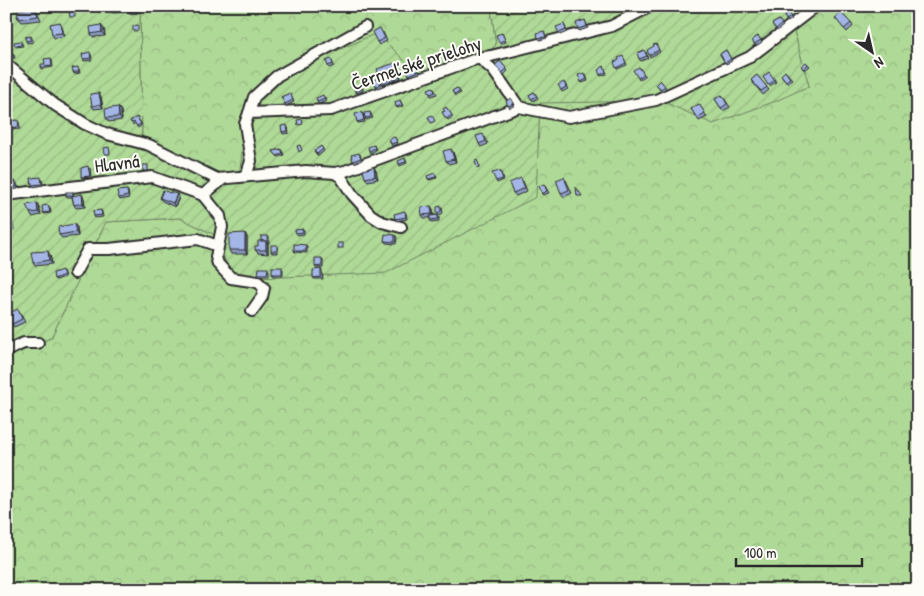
<svg xmlns="http://www.w3.org/2000/svg" width="924" height="596" viewBox="0 0 924 596" font-family="'Patrick Hand',sans-serif">
<style>
.forest{fill:url(#forest-crowns);stroke:#6d8261}
.garden{fill:url(#garden-furrows);stroke:#6d8261}
.lines{fill:none;stroke-linecap:round;stroke-linejoin:round}
.minor-casing{stroke:#2b2b2b;stroke-width:14}
.minor{stroke:#fdfcf7;stroke-width:10}
.wall{fill:#8d9dc5;stroke:#2b2b2b}
.shaded-wall{fill:#737fa0;stroke:#2b2b2b}
.building{fill:#a4b6e5;stroke:#2b2b2b}
.labels{text-anchor:middle;stroke-width:4;stroke-linejoin:round;paint-order:stroke}
.street-label{font-size:19px;fill:#2b2b2b;stroke:#fdfcf7}
</style>
<defs>
<pattern id="forest-crowns" width="20" height="18" patternUnits="userSpaceOnUse" patternTransform="scale(1.25)"><rect width="20" height="18" fill="#afd997"/><path d="M2 6a3 3 0 1 1 6 0M12 15a3 3 0 1 1 6 0" fill="none" stroke="#97ba82"/></pattern>
<pattern id="garden-furrows" width="10" height="10" patternUnits="userSpaceOnUse" patternTransform="scale(1.25)"><rect width="10" height="10" fill="#afd997"/><path d="M-1 1l2-2M0 10L10 0M9 11l2-2" fill="none" stroke="#97ba82"/></pattern>
</defs>
<rect width="100%" height="100%" fill="#fdfcf7"/>
<filter id="ink" filterUnits="userSpaceOnUse"><feTurbulence type="fractalNoise" baseFrequency=".02" numOctaves="2"/><feDisplacementMap in="SourceGraphic" scale="10" xChannelSelector="R" yChannelSelector="G"/><feConvolveMatrix kernelMatrix="1 2 1 2 8 2 1 2 1" color-interpolation-filters="sRGB"/></filter>
<g filter="url(#ink)">
<!-- forest -->
<g class="forest">
<polygon points="140,6 492,6 491,8 496,45 475,64 239,177 223,174 142,147"/>
<polygon points="787,6 918,6 918,590 6,590 6,354 51,338 105,222 180,218 220,237 535,197 540,102 662,101 809,86"/>
</g>
<!-- garden -->
<polygon class="garden" points="6,6 140,6 142,147 223,174 239,176 248,107 291,71 377,33 422,78 475,64 496,45 491,8 492,6 787,6 809,86 776,101 713,124 662,101 540,103 536,197 386,273 230,279 219,237 180,218 106,222 51,338 6,354"/>
<g class="lines">
<defs>
<g id="minor">
<polyline points="479,58 493,70 519,107"/>
<polyline points="6,64 55,105 85,124 107,134 149,145 217,179 306,171 335,173 341,177 352,194 371,215 382,222 401,227"/>
<polyline points="249,113 254,97 277,76 365,27"/>
<polyline points="335,173 345,171 519,107 569,117 656,100 750,57 816,6"/>
<polyline points="246,176 251,161 245,124 249,113 331,110 479,58 491,56 612,26 651,6"/>
<polyline points="6,195 152,177 203,195 223,179"/>
<polyline points="203,195 220,216 222,227 216,257 218,264 231,278 258,282 264,288 262,297 252,311"/>
<polyline points="75,273 88,249 109,249 198,239 218,246"/>
<polyline points="6,351 24,343 38,343"/>
</g>
</defs>
<!-- minor casing -->
<use href="#minor" class="minor-casing"/>
<!-- minor -->
<use href="#minor" class="minor"/>
</g>
<!-- wall -->
<g class="wall">
<polygon points="6,6 11,6 12,12 6,13"/>
<polygon points="126,6 126,12 113,13 111,9"/>
<polygon points="137,6 138,8 138,13 129,14 127,12"/>
<polygon points="33,10 36,10 38,13 41,20 22,22 17,17"/>
<polygon points="788,13 792,19 788,22 784,16"/>
<polygon points="835,18 851,23 853,26 847,32"/>
<polygon points="585,20 588,28 579,31 578,29"/>
<polygon points="779,20 783,26 777,31 772,24"/>
<polygon points="101,25 104,29 105,36 93,37 91,34"/>
<polygon points="62,26 64,36 54,38 52,34"/>
<polygon points="565,26 567,32 560,35 559,33"/>
<polygon points="544,31 547,38 540,40 538,38"/>
<polygon points="383,32 387,41 379,45 377,42"/>
<polygon points="502,33 506,42 500,44 499,42"/>
<polygon points="31,36 32,38 33,42 27,43 26,41"/>
<polygon points="758,36 762,42 756,46 752,40"/>
<polygon points="22,43 23,46 16,47 15,46"/>
<polygon points="656,44 660,52 650,57 649,55"/>
<polygon points="726,50 732,61 726,64 720,54"/>
<polygon points="646,52 648,58 641,61 639,59"/>
<polygon points="13,53 15,58 8,59 7,57"/>
<polygon points="91,54 92,60 84,61 83,59"/>
<polygon points="624,58 627,65 617,69 616,68 619,60"/>
<polygon points="52,60 53,67 42,69 41,67 45,64"/>
<polygon points="332,61 334,66 329,68 328,66"/>
<polygon points="500,61 508,71 504,75 495,65"/>
<polygon points="806,62 810,66 805,70 802,68"/>
<polygon points="395,63 397,67 401,78 384,84 381,80"/>
<polygon points="417,66 420,73 410,76 409,75"/>
<polygon points="604,66 607,74 601,76 600,75"/>
<polygon points="639,67 645,76 639,80 638,78"/>
<polygon points="79,69 80,73 74,74 73,72"/>
<polygon points="785,71 792,79 787,83 781,75"/>
<polygon points="769,72 776,82 770,86 763,77"/>
<polygon points="586,74 588,81 582,83 581,82"/>
<polygon points="757,75 769,90 763,95 751,80"/>
<polygon points="380,80 383,86 377,88 376,86"/>
<polygon points="660,80 666,88 662,91 656,84"/>
<polygon points="564,82 568,89 562,92 561,90"/>
<polygon points="433,87 437,94 431,96 430,94"/>
<polygon points="363,88 363,91 356,93 355,91"/>
<polygon points="457,88 461,93 455,96 452,91"/>
<polygon points="534,92 538,98 533,101 529,95"/>
<polygon points="99,93 101,97 103,108 94,109 92,106"/>
<polygon points="290,93 294,102 286,106 281,97"/>
<polygon points="722,95 730,107 723,111 715,99"/>
<polygon points="325,97 326,101 319,104 317,102"/>
<polygon points="511,98 515,105 510,108 508,106"/>
<polygon points="400,100 403,106 398,108 396,107"/>
<polygon points="699,104 707,117 699,121 691,109"/>
<polygon points="118,107 121,111 122,120 109,122 106,118"/>
<polygon points="446,107 453,117 448,120 442,112 445,111"/>
<polygon points="370,112 373,118 366,120 365,118"/>
<polygon points="363,114 365,122 358,123 357,122"/>
<polygon points="137,117 142,125 138,128 135,123 133,125 130,121"/>
<polygon points="19,122 20,129 10,130 9,128"/>
<polygon points="288,127 289,133 283,134 282,132"/>
<polygon points="485,137 488,144 481,147 479,144"/>
<polygon points="397,139 398,144 392,146 391,144"/>
<polygon points="374,145 376,150 370,153 369,151"/>
<polygon points="321,146 324,151 318,156 314,151"/>
<polygon points="281,149 284,155 278,157 273,151"/>
<polygon points="453,152 456,162 449,164 446,161"/>
<polygon points="360,154 362,160 354,163 353,161"/>
<polygon points="405,158 407,163 400,166 399,164"/>
<polygon points="374,167 376,171 378,179 368,181 365,178"/>
<polygon points="90,168 91,177 82,178 81,177"/>
<polygon points="500,171 504,180 497,183 496,181"/>
<polygon points="436,175 437,178 429,180 428,179"/>
<polygon points="42,179 43,185 33,187 32,185"/>
<polygon points="566,180 572,193 564,197 561,193"/>
<polygon points="523,181 527,191 516,196 513,193"/>
<polygon points="17,183 18,189 10,190 9,188"/>
<polygon points="544,184 549,193 543,195 542,194"/>
<polygon points="127,190 128,191 129,198 120,200 119,198"/>
<polygon points="73,192 74,196 84,198 85,207 76,208 74,205 72,197 67,197 66,195"/>
<polygon points="177,194 179,198 175,207 162,201 160,198"/>
<polygon points="37,203 39,207 41,215 32,217 30,213"/>
<polygon points="48,205 50,207 51,213 45,214 43,213"/>
<polygon points="442,208 443,213 438,216 437,214"/>
<polygon points="433,209 434,215 439,217 439,221 431,222 430,218 424,218 422,215"/>
<polygon points="101,210 102,212 103,217 95,218 94,216"/>
<polygon points="406,213 407,219 396,221 395,219"/>
<polygon points="6,222 13,223 14,230 6,231"/>
<polygon points="77,227 78,236 62,238 59,235"/>
<polygon points="303,229 304,230 304,234 297,235 296,233"/>
<polygon points="245,233 247,237 247,254 231,254 229,250"/>
<polygon points="395,235 397,237 396,244 386,243 384,241"/>
<polygon points="269,237 269,243 267,243 268,244 268,254 258,253 255,250 261,241"/>
<polygon points="306,245 307,246 307,253 295,252 294,251"/>
<polygon points="278,247 278,253 272,253 271,251"/>
<polygon points="50,255 52,264 35,266 33,263"/>
<polygon points="323,260 323,268 316,268 315,267"/>
<polygon points="283,269 283,276 273,276 272,274"/>
<polygon points="321,269 322,271 323,279 315,279 313,278"/>
<polygon points="269,270 269,276 260,276 258,274"/>
<polygon points="63,271 65,277 56,280 54,279"/>
<polygon points="20,313 25,322 14,327 12,324"/>
</g>
<!-- shaded-wall -->
<g class="shaded-wall">
<polygon points="60,22 62,26 64,36 62,33"/>
<polygon points="101,25 104,29 105,36 102,32"/>
<polygon points="395,63 397,67 401,78 398,75"/>
<polygon points="99,93 101,97 103,108 101,104"/>
<polygon points="118,107 121,111 122,120 119,117"/>
<polygon points="451,149 453,152 456,162 454,159"/>
<polygon points="374,167 376,171 378,179 375,176"/>
<polygon points="82,194 84,198 85,207 83,203"/>
<polygon points="177,194 179,198 175,207 173,203"/>
<polygon points="37,203 39,207 41,215 38,212"/>
<polygon points="431,206 433,209 434,217 432,214"/>
<polygon points="74,224 77,227 78,236 76,232"/>
<polygon points="245,233 247,237 247,254 245,250"/>
<polygon points="266,241 268,244 268,254 266,250"/>
<polygon points="48,251 50,255 52,264 49,260"/>
</g>
<!-- building -->
<g class="building">
<polygon points="6,6 9,6 10,8 6,9"/>
<polygon points="110,6 124,6 124,8 111,9"/>
<polygon points="137,6 137,11 127,12 127,7"/>
<polygon points="729,6 734,6 735,8 732,10"/>
<polygon points="32,8 32,10 36,10 38,16 19,19 19,16 17,17 18,10"/>
<polygon points="75,11 75,17 70,17 69,12"/>
<polygon points="788,13 791,17 786,20 784,16"/>
<polygon points="841,13 851,23 844,29 835,18"/>
<polygon points="585,20 587,26 578,29 576,23"/>
<polygon points="779,20 782,24 776,29 772,24"/>
<polygon points="60,22 62,33 52,34 50,24"/>
<polygon points="564,24 566,30 559,33 556,27"/>
<polygon points="101,25 102,32 91,34 90,27"/>
<polygon points="138,25 138,31 133,31 133,26"/>
<polygon points="380,28 385,38 377,42 372,32"/>
<polygon points="544,31 546,37 538,38 537,33"/>
<polygon points="502,33 505,40 499,42 496,35"/>
<polygon points="31,36 31,40 26,41 25,37"/>
<polygon points="758,36 761,40 754,44 752,40"/>
<polygon points="21,41 21,45 15,46 14,42"/>
<polygon points="656,44 659,50 649,55 647,50 654,46 653,45"/>
<polygon points="644,50 647,56 639,59 637,53"/>
<polygon points="726,50 731,59 725,63 720,54"/>
<polygon points="90,52 91,58 83,59 82,54"/>
<polygon points="13,53 14,56 7,57 6,54"/>
<polygon points="623,56 626,63 616,68 614,62 619,60 618,58"/>
<polygon points="51,58 52,66 41,67 41,64 45,64 44,59"/>
<polygon points="331,59 333,64 328,66 326,61"/>
<polygon points="500,61 507,69 502,73 495,65"/>
<polygon points="806,62 808,64 804,69 801,66"/>
<polygon points="395,63 398,75 381,80 377,69"/>
<polygon points="416,64 419,71 409,75 406,68"/>
<polygon points="604,66 606,72 600,75 598,70"/>
<polygon points="78,67 79,72 73,72 72,68"/>
<polygon points="639,67 644,74 638,78 633,70"/>
<polygon points="785,71 790,78 786,81 781,75"/>
<polygon points="769,72 775,80 768,85 763,77"/>
<polygon points="584,73 587,79 581,82 578,75"/>
<polygon points="757,75 767,87 761,91 751,80"/>
<polygon points="379,78 381,84 376,86 373,80"/>
<polygon points="660,80 665,86 661,89 656,84"/>
<polygon points="564,82 566,87 561,90 558,85"/>
<polygon points="361,86 362,89 355,91 354,89"/>
<polygon points="433,87 435,92 430,94 428,89"/>
<polygon points="457,88 460,92 454,94 452,91"/>
<polygon points="534,92 537,96 531,99 529,95"/>
<polygon points="99,93 101,104 92,106 90,94"/>
<polygon points="290,93 293,100 285,104 281,97"/>
<polygon points="323,95 325,99 317,102 316,98"/>
<polygon points="722,95 727,104 721,108 715,99"/>
<polygon points="511,98 514,104 508,106 506,101"/>
<polygon points="400,100 402,105 396,107 395,102"/>
<polygon points="699,104 705,113 697,118 691,109"/>
<polygon points="118,107 119,117 106,118 105,109"/>
<polygon points="446,107 452,115 446,119 442,112 445,111 443,109"/>
<polygon points="362,112 364,120 357,122 355,114"/>
<polygon points="370,112 371,117 365,118 364,113"/>
<polygon points="432,115 435,121 431,123 428,117"/>
<polygon points="137,117 141,124 137,126 134,122 132,123 130,121"/>
<polygon points="302,119 303,124 298,125 297,120"/>
<polygon points="18,120 19,127 9,128 8,121"/>
<polygon points="287,125 288,131 282,132 281,126"/>
<polygon points="483,134 486,141 479,144 476,136"/>
<polygon points="395,137 397,142 391,144 389,139"/>
<polygon points="300,145 302,150 299,152 297,146"/>
<polygon points="374,145 375,148 369,151 368,147"/>
<polygon points="321,146 323,149 317,154 314,151"/>
<polygon points="109,147 110,154 105,154 104,148"/>
<polygon points="281,149 283,153 277,156 273,151"/>
<polygon points="451,149 454,159 446,161 443,151"/>
<polygon points="359,153 361,158 353,161 351,155"/>
<polygon points="405,158 406,162 399,164 398,161"/>
<polygon points="477,160 480,167 477,168 475,161"/>
<rect x="143" y="165" width="5" height="6"/>
<polygon points="88,166 90,176 81,177 81,168"/>
<polygon points="374,167 375,176 365,178 363,170"/>
<polygon points="500,171 503,179 496,181 492,173"/>
<polygon points="435,173 436,177 428,179 427,176"/>
<polygon points="41,177 42,184 32,185 31,178"/>
<polygon points="564,177 569,190 561,193 556,180"/>
<polygon points="521,178 525,188 513,193 509,183"/>
<polygon points="16,181 16,187 9,188 8,184 11,184 11,182"/>
<polygon points="544,184 547,191 542,194 539,186"/>
<polygon points="576,187 582,196 577,196"/>
<polygon points="127,190 128,196 119,198 117,191"/>
<polygon points="163,190 170,193 170,192 177,194 173,203 160,198"/>
<rect x="66" y="192" width="7" height="3"/>
<polygon points="82,194 83,203 74,205 72,196"/>
<polygon points="37,203 38,212 30,213 26,205"/>
<polygon points="48,205 50,212 43,213 42,206"/>
<polygon points="431,206 432,214 422,215 421,207"/>
<polygon points="441,206 441,211 437,214 437,207"/>
<polygon points="101,210 102,215 94,216 93,211"/>
<polygon points="405,211 406,217 395,219 394,214"/>
<polygon points="438,215 438,219 430,220 430,216"/>
<polygon points="11,221 12,228 6,229 6,222"/>
<polygon points="74,224 76,232 59,235 58,227"/>
<polygon points="303,229 303,232 296,233 295,230"/>
<polygon points="245,233 245,250 229,250 229,234"/>
<polygon points="385,234 395,235 395,242 384,241"/>
<rect x="261" y="236" width="7" height="5"/>
<polygon points="258,241 266,241 266,250 255,250 255,246 258,246"/>
<rect x="338" y="243" width="5" height="5"/>
<polygon points="294,244 306,245 306,251 294,251"/>
<rect x="271" y="245" width="6" height="6"/>
<polygon points="48,251 49,260 33,263 31,252"/>
<polygon points="315,258 322,258 322,266 315,267"/>
<rect x="272" y="267" width="10" height="7"/>
<polygon points="259,268 268,268 267,274 258,274"/>
<polygon points="321,269 321,277 313,278 313,270"/>
<polygon points="62,270 64,275 54,279 53,273"/>
<polygon points="18,309 22,319 12,324 7,314"/>
</g>
</g>
<g class="labels">
<!-- street labels -->
<g class="street-label">
<text transform="translate(416 63) rotate(-18)" y="7">Čermeľské prielohy</text>
<text transform="translate(117 163) rotate(-7)" y="7">Hlavná</text>
</g>
</g>
<!-- margin -->
<rect width="924" height="596" fill="none" stroke="#fdfcf7" stroke-width="25"/>
<rect x="12" y="12" width="899" height="571" fill="none" stroke="#2b2b2b" stroke-width="2" filter="url(#ink)"/>
<!-- north arrow -->
<g transform="translate(872 52) rotate(146)" stroke="#fdfcf7" stroke-width="4" paint-order="stroke">
<path d="M0-4L9 19L0 12L-9 19Z" fill="#2b2b2b"/>
<text y="-8" font-size="14" font-weight="bold" text-anchor="middle" fill="#2b2b2b">N</text>
</g>
<!-- scale -->
<path d="M736 558v8h126v-8" fill="none" stroke="#2b2b2b" stroke-width="2.5"/>
<text x="744" y="558" font-size="15" fill="#2b2b2b" stroke="#fdfcf7" stroke-width="4" paint-order="stroke">100 m</text>
</svg>
